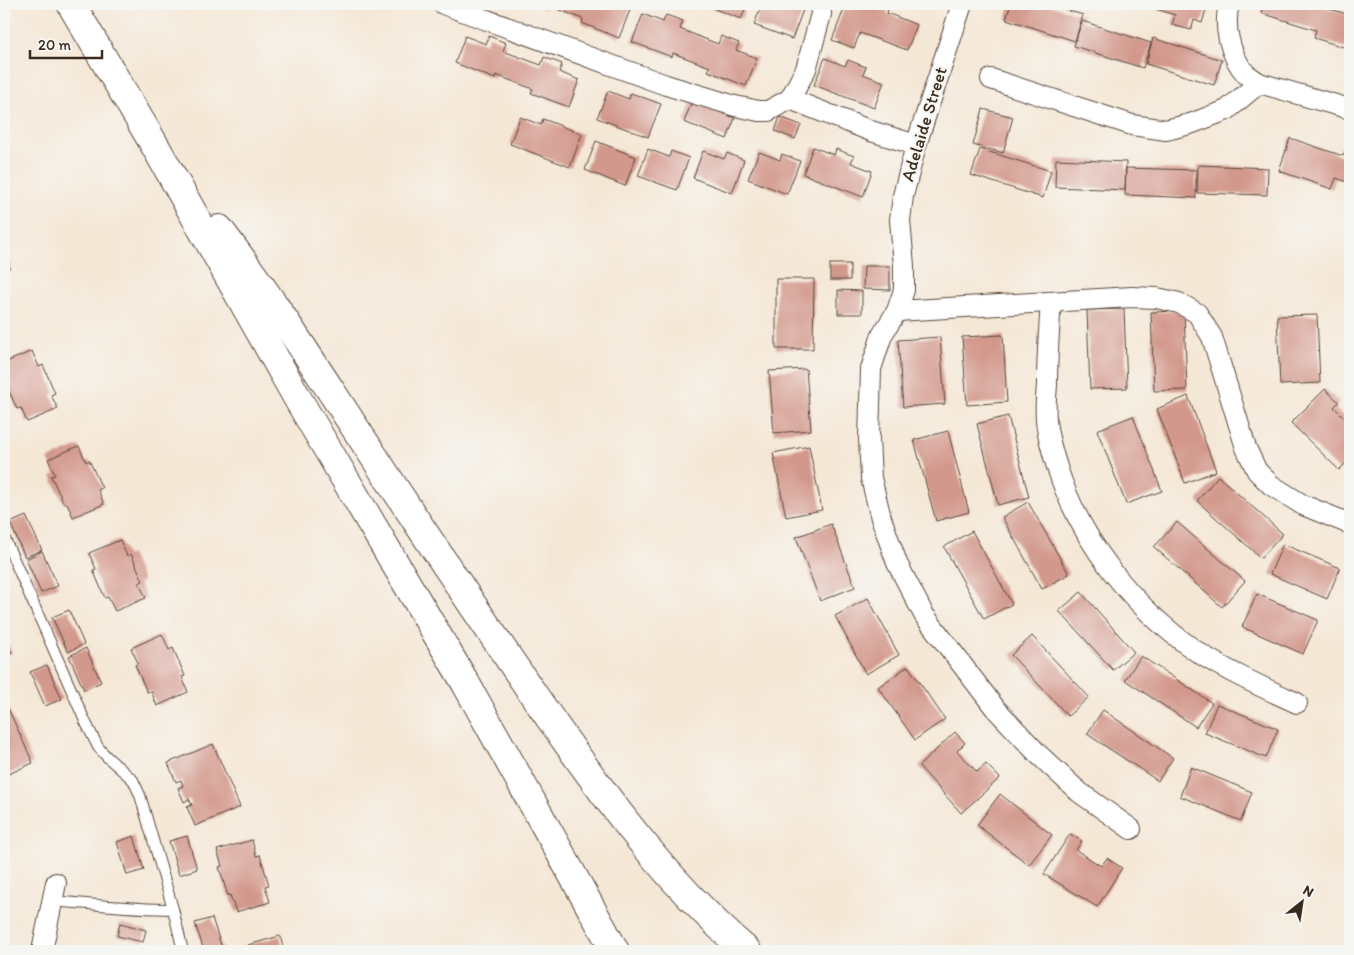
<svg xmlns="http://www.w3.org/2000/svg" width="1354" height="955" viewBox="0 0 1354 955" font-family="Itim,sans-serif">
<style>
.building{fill:#d3988c}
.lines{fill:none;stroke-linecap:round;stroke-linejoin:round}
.service-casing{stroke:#57463a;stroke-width:12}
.minor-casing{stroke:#57463a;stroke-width:22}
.trunk-casing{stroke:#57463a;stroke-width:30}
.service{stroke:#fff;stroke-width:10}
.minor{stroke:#fff;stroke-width:20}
.trunk{stroke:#fff;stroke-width:28}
.labels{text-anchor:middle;stroke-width:4.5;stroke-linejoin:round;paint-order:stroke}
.street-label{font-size:18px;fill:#3b2a1e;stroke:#f6f6f2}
</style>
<rect width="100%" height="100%" fill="#f6f6f2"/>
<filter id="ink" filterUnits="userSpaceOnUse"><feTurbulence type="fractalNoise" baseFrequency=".02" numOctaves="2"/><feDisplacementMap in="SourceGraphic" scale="10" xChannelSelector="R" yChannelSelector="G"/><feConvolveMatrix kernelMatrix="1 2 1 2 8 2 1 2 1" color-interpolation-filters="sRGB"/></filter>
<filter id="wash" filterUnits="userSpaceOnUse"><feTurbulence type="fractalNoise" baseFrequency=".0096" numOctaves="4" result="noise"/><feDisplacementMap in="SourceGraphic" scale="20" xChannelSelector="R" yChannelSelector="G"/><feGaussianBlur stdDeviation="1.12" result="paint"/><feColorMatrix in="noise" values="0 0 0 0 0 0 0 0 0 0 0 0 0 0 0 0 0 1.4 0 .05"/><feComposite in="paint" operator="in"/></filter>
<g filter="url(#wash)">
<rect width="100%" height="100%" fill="#f5e7d6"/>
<g id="blocks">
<!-- building -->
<g class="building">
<polygon points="533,4 614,4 630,10 619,38 582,23 583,19 547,5 545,9"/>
<polygon points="702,4 747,4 741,19"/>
<polygon points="762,4 786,4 803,10 792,39 754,25"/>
<polygon points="846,4 865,4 869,5 870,4 883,4 889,6 887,13 917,25 907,50 860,33 854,48 832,40"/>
<polygon points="1011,4 1046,4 1083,15 1075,41 1006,19"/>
<polygon points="1151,4 1200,4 1207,6 1202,23 1194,20 1191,30 1172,25 1175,15 1150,7"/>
<polygon points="1264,4 1324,4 1323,7 1350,15 1350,49 1314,38 1316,30 1261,13"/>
<polygon points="643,14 663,22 666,15 683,21 680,29 718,44 721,36 739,43 736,50 757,58 746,86 708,71 710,67 673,53 672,57 632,42"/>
<polygon points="1082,21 1151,43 1143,68 1074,46"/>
<polygon points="465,36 486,44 489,36 506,43 503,51 541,65 544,57 562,64 559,72 579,80 569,107 531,93 533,89 496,75 495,79 455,63"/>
<polygon points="1153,38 1222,60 1214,85 1146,64"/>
<polygon points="825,58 845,66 848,60 866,67 863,74 884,82 874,108 814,85"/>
<polygon points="608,91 629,99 631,93 661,104 648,137 597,118"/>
<polygon points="692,101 735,118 727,139 684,122"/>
<polygon points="983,109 1013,117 1003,153 973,145"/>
<polygon points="520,117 541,125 543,119 582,134 570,167 510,144"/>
<polygon points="780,117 801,125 795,139 775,131"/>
<polygon points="1290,138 1343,156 1347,146 1350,147 1350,183 1336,178 1332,189 1279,171"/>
<polygon points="596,141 636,157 625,186 585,170"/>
<polygon points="813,147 834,155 836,149 854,156 851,163 872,171 863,197 803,174"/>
<polygon points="648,149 669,157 671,151 689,158 677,190 638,176"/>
<polygon points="980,149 1051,171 1043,198 971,175"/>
<polygon points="703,151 724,159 727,153 744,160 732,193 693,178"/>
<polygon points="759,152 780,160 782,154 800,161 787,194 748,179"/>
<polygon points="1056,159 1126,162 1125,190 1055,187"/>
<polygon points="1198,165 1268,168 1267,195 1197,193"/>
<polygon points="1126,168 1196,170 1196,198 1125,195"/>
<polygon points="4,243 9,243 9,269 4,268"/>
<rect x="830" y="264" width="20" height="16"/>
<polygon points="864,266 890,266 890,290 863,289"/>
<polygon points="776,279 814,279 813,349 776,349"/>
<polygon points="838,290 862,291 862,314 838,314"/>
<polygon points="1124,309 1127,388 1090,389 1087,310"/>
<polygon points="1184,311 1187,390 1154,391 1151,312"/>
<polygon points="1317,315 1320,383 1280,385 1277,316"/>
<polygon points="1003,335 1007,402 967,405 962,337"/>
<polygon points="940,337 945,404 903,407 898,340"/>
<polygon points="32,351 39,367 43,365 55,393 51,395 58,409 27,422 21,408 17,409 5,382 9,380 4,369 4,363"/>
<polygon points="806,369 811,430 774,433 769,371"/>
<polygon points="1325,389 1339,402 1334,407 1350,423 1350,459 1339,470 1291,423"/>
<polygon points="1188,396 1216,471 1185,483 1157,409"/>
<polygon points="1008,416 1029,497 998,505 977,424"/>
<polygon points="1133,416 1162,491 1126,504 1097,430"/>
<polygon points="948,431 969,512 936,521 914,440"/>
<polygon points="79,446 86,462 89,460 102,488 98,490 104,504 73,517 67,503 64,504 51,476 55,475 48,459"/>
<polygon points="809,446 822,510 786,517 773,453"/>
<polygon points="1218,476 1283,534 1261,558 1197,501"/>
<polygon points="1028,502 1069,574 1042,589 1002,517"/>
<polygon points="26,516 42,550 25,557 10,523"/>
<polygon points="1177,522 1245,581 1222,607 1154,547"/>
<polygon points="831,524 855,587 820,601 796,537"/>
<polygon points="972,531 1012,604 984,619 944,547"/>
<polygon points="120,540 127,556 131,554 143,581 139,583 146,598 115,611 108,597 105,598 93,570 96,569 89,553"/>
<polygon points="1283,544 1340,568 1327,599 1270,574"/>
<polygon points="42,551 58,586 41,593 26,559"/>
<polygon points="1081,592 1134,652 1113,670 1059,611"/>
<polygon points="1257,594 1318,620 1303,654 1242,627"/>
<polygon points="868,598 899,655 866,674 835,616"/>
<polygon points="69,610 84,644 68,652 52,617"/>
<polygon points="162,634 169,650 173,648 185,676 182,677 188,692 157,706 151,691 147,692 135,665 138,663 131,648"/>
<polygon points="4,635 12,653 4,657"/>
<polygon points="1032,636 1089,697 1068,716 1011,655"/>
<polygon points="86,648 101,682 84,690 69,656"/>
<polygon points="1141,656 1212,703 1196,727 1125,680"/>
<polygon points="47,665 62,699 45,706 30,672"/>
<polygon points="908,666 945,719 915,740 878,687"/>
<polygon points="6,704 33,763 4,776 4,705"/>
<polygon points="1217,704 1278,729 1266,758 1205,733"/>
<polygon points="1103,710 1173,758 1158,781 1087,734"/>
<polygon points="955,732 965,743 957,751 977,772 986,764 1000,778 961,813 919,766"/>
<polygon points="213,744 240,807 195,826 187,807 192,805 189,799 184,802 178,788 183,786 181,780 176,782 168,763"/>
<polygon points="1191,767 1252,792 1241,821 1180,796"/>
<polygon points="1000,794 1052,835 1029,865 977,825"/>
<polygon points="1070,834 1082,841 1076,850 1101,866 1107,858 1122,868 1097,907 1044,874"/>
<polygon points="134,836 144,870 127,875 117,842"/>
<polygon points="187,836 197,869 179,875 169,841"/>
<polygon points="252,840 256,856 260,855 269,885 265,886 270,902 236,912 230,895 228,896 219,867 222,866 217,850"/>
<polygon points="212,918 223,951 204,951 195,923"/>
<polygon points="120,923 146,930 143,942 117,936"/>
<polygon points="280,936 284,950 288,949 289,951 250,951 248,945"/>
</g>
</g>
</g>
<g filter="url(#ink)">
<use href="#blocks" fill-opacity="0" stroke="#57463a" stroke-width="1"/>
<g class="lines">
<defs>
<g id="service">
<polyline points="4,537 85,721 98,747 107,757 133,780 140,795 173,909 183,951"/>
<path d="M52,901C92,904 132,909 173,909"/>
</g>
<g id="minor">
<polyline points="443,4 666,85 735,106 759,111 768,111 790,99 806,69 821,14 820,4"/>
<polyline points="962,4 916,145 903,196 900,220 904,266 904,290 897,311 882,335 871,369 869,439 871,478 881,518 897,563 924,615 995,708 1038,754 1079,792 1131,829"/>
<path d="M1229,4C1223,27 1230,56 1246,74C1250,77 1255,80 1259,83L1350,109"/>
<polyline points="991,79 1132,125 1166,130 1190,124 1227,110 1259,83"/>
<polyline points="790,99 871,131 916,145"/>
<path d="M1051,302C1049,329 1047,357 1047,385C1046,396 1045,408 1046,419C1047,435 1052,451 1057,467C1080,540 1132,607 1196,651C1228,672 1262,687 1297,703"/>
<polyline points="897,311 1132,297 1157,298 1179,303 1197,313 1212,337 1246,448 1257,471 1271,485 1303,505 1350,524"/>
<polyline points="42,951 56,883"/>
</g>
<g id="trunk">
<polyline points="71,4 154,144 299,401 465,682 615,951"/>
<path d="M219,229C273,299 320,375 369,449C421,529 475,609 529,688C593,781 661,878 747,951"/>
</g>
</defs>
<!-- service casing -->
<use href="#service" class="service-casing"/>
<!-- minor casing -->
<use href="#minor" class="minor-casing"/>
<!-- trunk casing -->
<use href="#trunk" class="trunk-casing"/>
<!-- service -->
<use href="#service" class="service"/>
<!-- minor -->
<use href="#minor" class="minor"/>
<!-- trunk -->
<use href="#trunk" class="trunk"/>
</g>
</g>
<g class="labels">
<!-- street labels -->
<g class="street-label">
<text transform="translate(924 124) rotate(-73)" y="6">Adelaide Street</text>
</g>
</g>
<!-- margin -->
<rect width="1354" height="955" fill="none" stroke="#f6f6f2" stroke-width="20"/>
<!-- north arrow -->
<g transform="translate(1302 902) rotate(30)" stroke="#f6f6f2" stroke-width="4" paint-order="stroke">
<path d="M0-4L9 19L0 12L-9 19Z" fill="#3b2a1e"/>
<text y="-8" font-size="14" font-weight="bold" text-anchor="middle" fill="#3b2a1e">N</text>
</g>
<!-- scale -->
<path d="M30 50v8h72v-8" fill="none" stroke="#3b2a1e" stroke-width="2.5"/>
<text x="38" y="50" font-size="15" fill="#3b2a1e" stroke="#f6f6f2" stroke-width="4" paint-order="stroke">20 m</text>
</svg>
